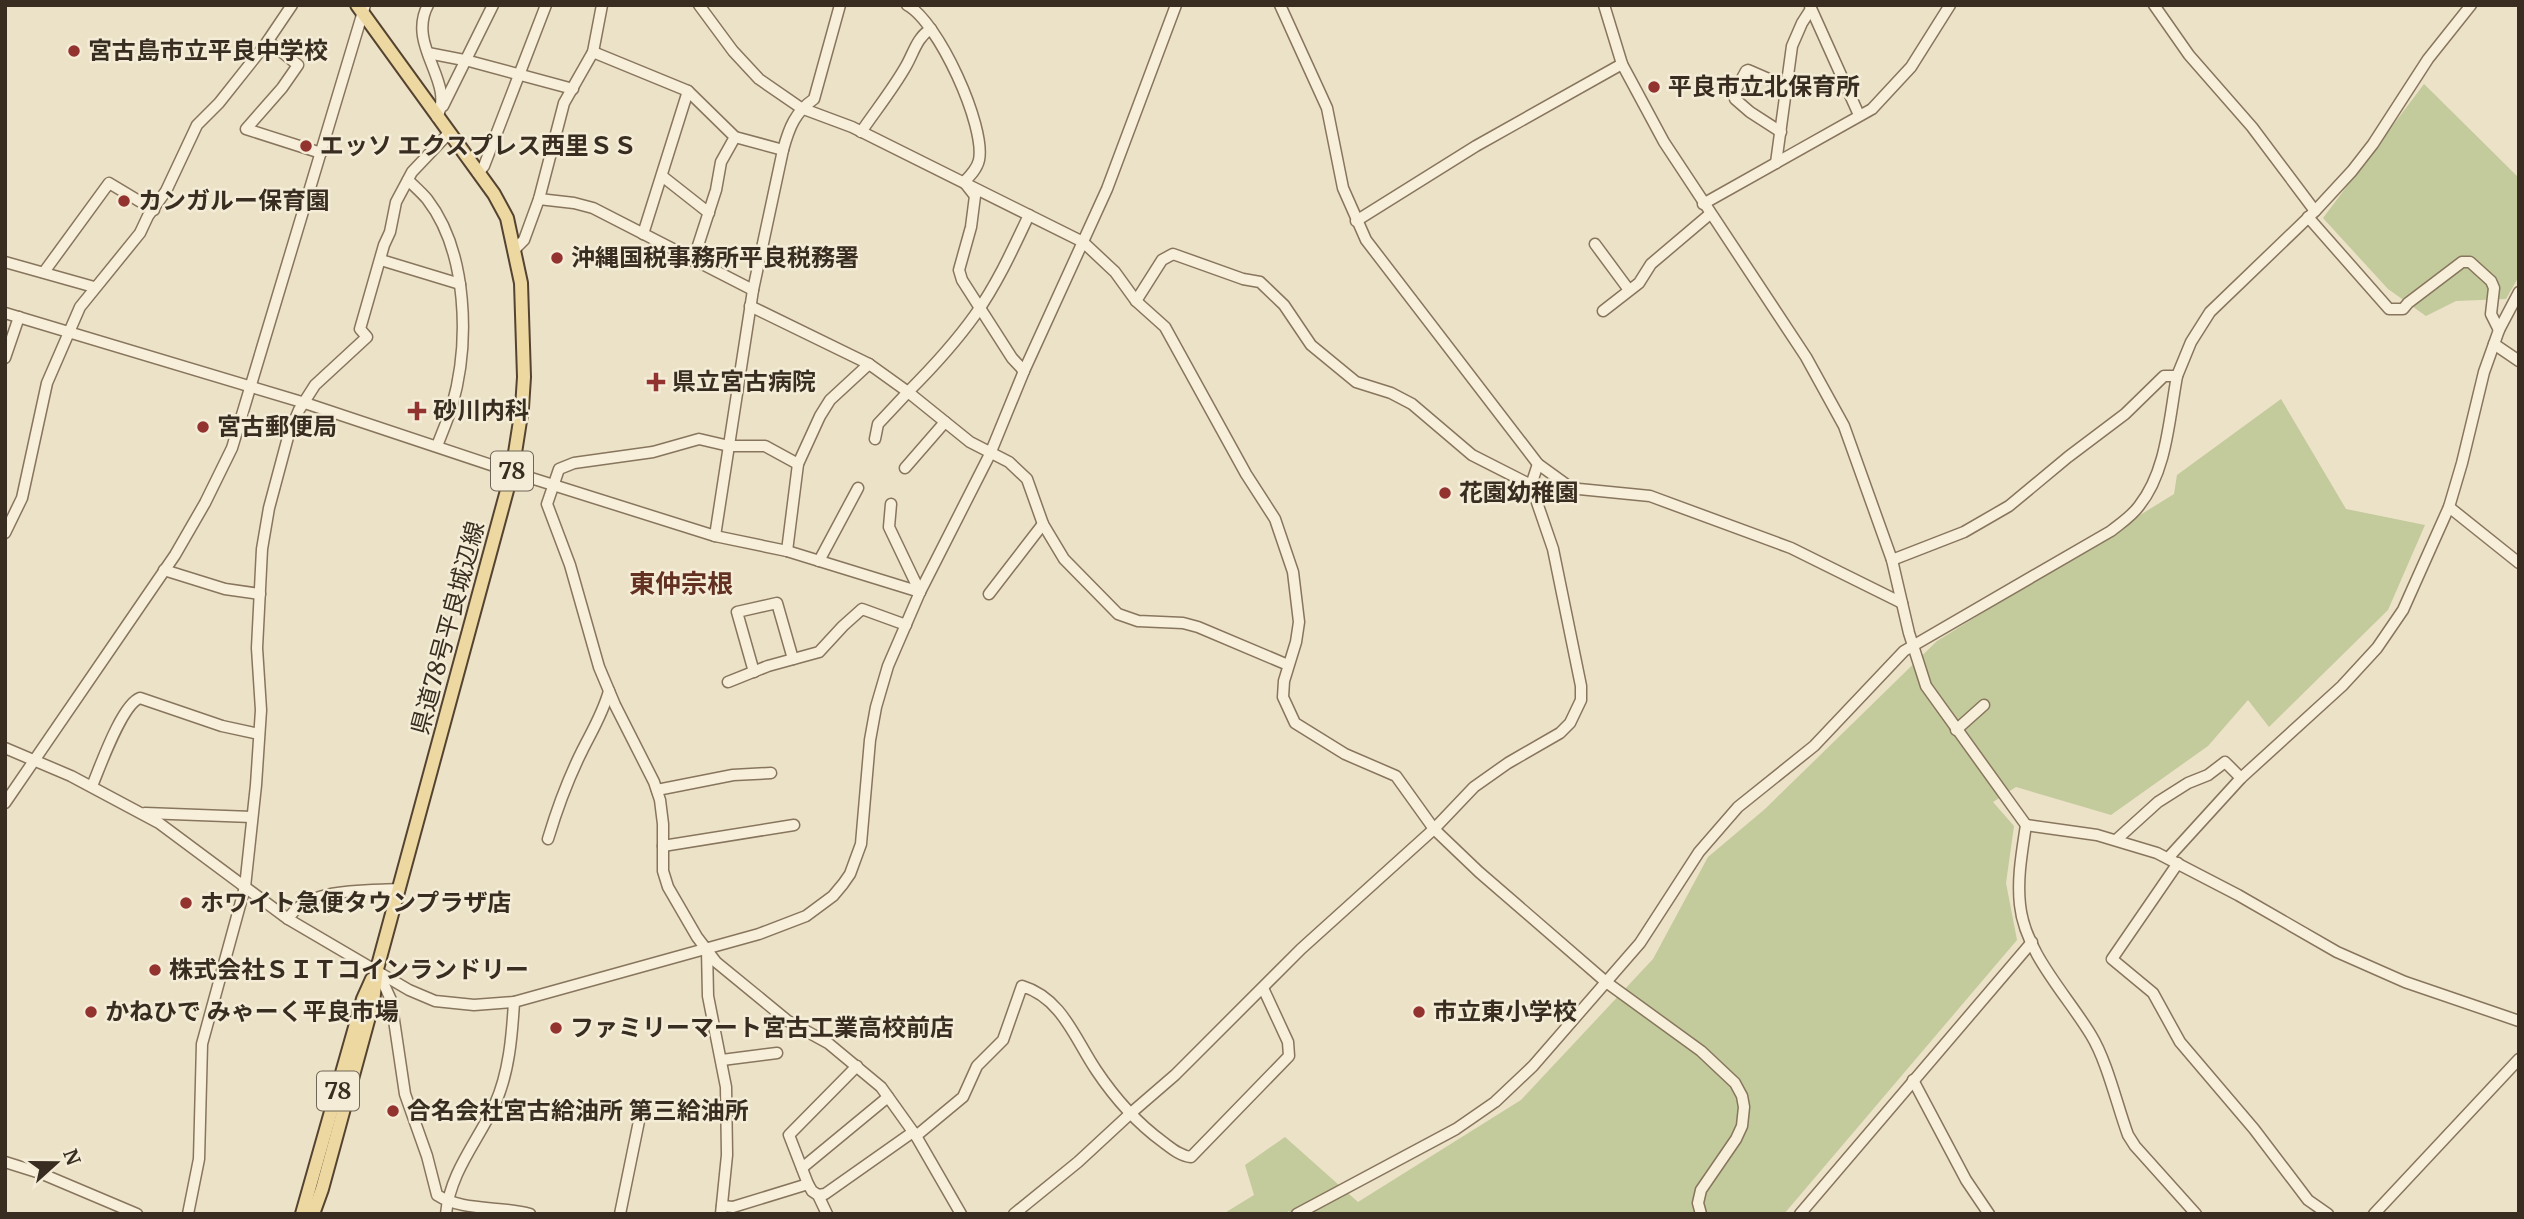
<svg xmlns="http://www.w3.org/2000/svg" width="2524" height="1219" viewBox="0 0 2524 1219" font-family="Merriweather,'Noto Sans JP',serif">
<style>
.green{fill:#c3ca9b}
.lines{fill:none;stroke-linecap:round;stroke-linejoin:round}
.minor-casing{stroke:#87755d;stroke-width:13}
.major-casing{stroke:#554331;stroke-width:16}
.minor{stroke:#f7efda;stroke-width:10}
.major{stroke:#edd8a2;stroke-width:12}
.poi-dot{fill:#933330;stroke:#f4ecd6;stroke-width:2.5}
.labels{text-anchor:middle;stroke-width:5;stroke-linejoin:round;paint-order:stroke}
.shield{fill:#f4ecd6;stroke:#706657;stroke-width:2}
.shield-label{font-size:23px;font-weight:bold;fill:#382d20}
.poi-label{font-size:24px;font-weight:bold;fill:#382d20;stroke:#f4ecd6;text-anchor:start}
.street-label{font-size:24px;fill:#382d20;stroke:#f4ecd6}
.neighbourhood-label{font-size:26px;font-weight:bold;fill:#623122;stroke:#f4ecd6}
</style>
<rect width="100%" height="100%" fill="#ece2c7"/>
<!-- green -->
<g class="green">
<polygon points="2424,84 2519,178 2519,276 2506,299 2456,301 2426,316 2388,289 2323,218"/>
<polygon points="2281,399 2346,509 2425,525 2388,610 2269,727 2248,700 2208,746 2111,815 2016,787 1993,802 2014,826 2006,883 2017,940 1784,1214 1291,1214 1289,1211 1284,1214 1223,1214 1254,1195 1245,1165 1285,1137 1358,1202 1521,1100 1653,959 1708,857 1765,809 1937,641 2174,494 2177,475"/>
</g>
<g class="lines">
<defs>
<g id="minor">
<path d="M428,5C406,46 456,82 437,117"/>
<polyline points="699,5 733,51 759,79 801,108 852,127 1083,242 1115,272 1136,301 1165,327 1246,474 1275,519 1293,572 1299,622 1296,642 1284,681 1283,697 1295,723 1345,754 1396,776 1434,829 1479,872 1606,982 1701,1051 1735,1083 1742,1096 1744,1107 1742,1126 1736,1139 1701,1190 1698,1203 1701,1214"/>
<path d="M907,5C938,21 986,126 979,160C977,169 970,176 964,182L975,196L971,227L959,270L962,280L1012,358L1024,371"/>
<polyline points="1280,5 1327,108 1343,188 1366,240 1538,464 1567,485 1579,489 1650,496 1791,548 1902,603"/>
<path d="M1604,5L1622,64L1664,142L1806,357L1844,426L1892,560L1909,633L1926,686L2026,825C2022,852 2017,878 2020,905C2025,953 2067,995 2091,1035C2107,1061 2117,1105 2128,1135L2135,1146L2196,1214"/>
<polyline points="2154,5 2189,55 2252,127 2315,211"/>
<polyline points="1810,6 1859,115"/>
<polyline points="268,41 298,65 282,88 246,129 321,153"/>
<polyline points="593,52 688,91 735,137 783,150"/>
<polyline points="428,53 469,61 573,89"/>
<polyline points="443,106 493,5"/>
<path d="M861,132C876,110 893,89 906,66C914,52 917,37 931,29"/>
<polyline points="1781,132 1750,112 1735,99 1734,93 1746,71 1748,70 1778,83 1787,84"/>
<polyline points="1776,163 1792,46 1802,23 1811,9"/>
<polyline points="478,173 484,166 546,5"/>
<polyline points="662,176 709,213"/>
<path d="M408,180C414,186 421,192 427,199C468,252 470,343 452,406C448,419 442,433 437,446"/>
<polyline points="539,199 574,203 593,208 753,290"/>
<polyline points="1703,204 1872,109 1911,67 1950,5"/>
<path d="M1029,215C1013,249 997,284 975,315C955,343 932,368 908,392L970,442L1009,462L1027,479L1043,524L1064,559L1118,614L1138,621L1183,623L1198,627L1288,665"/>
<polyline points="2308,217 2389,309 2403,309 2408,303 2462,262 2470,262 2491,281 2494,288 2491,314 2499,330"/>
<polyline points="1356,221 1476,146 1622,64"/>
<polyline points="643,234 688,91"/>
<polyline points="1595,244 1629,290"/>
<polyline points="515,249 524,240 539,199 564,103 593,52 602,5"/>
<polyline points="381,260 460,284"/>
<polyline points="693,261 716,190 721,162 735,137"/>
<polyline points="5,262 94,287"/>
<polyline points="44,272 109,183 154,210"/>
<polyline points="1136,301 1162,260 1173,254 1243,279 1260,282 1284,305 1311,345 1356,382 1391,393 1412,404 1472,455 1531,485"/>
<polyline points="750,306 869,364 908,392 878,424 875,439"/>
<polyline points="1603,311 1639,283 1651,264 1710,214"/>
<polyline points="5,313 305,403 512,472 715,536 787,551 920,592"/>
<polyline points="2494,344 2519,361"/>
<polyline points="5,358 19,317"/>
<polyline points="798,464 765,446 729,446 699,439 653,452 574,463 559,469 547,504 570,565 599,667 615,705 654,782 660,800 663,824 663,871 668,887 697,937 716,962 788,1021 828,1043 881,1087 916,1136 961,1214"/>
<polyline points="905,468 945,422"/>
<polyline points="891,504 889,527 920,592"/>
<polyline points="2449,507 2519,563"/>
<polyline points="5,533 22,498 47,383 80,307 140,233 148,216 166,191 197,125 219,103 265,45 292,5"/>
<path d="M715,536L753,290L783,150C789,128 795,112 814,99L840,5"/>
<polyline points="787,551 798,464 820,416 830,400 869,364"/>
<polyline points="1892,560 1964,532 2009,506 2068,457 2125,414 2164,376 2177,376 2191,342 2210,312 2315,211 2352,171 2373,144 2428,59 2471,5"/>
<polyline points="819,561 858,488"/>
<polyline points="164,570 225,589 260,594"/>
<polyline points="989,594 1043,524"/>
<polyline points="754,672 737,612 777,603 793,659"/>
<polyline points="728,682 768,666 819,652 843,626 862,609 906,625"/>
<polyline points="1956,730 1984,705"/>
<polyline points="5,748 71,776 159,823 288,919 409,990 435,1001 474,1005 514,1002 759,934 806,916 833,896 843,884 850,874 861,844 870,740 876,707 888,666 920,592 990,454 1024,371 1107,189 1176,5"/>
<path d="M92,786C100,767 122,704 140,698L222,726L259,734"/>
<polyline points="657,790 733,775 771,773"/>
<polyline points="5,803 175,555 205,503 232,448 365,5"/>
<polyline points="145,813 252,817"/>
<polyline points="2026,825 2097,835 2157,853 2238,895 2337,952 2405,982 2519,1021"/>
<path d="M548,839C557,809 568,779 582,751C592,731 603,713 609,691"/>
<polyline points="2116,840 2158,802 2188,783 2208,775 2225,762 2241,778"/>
<polyline points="663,846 794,825"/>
<polyline points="2169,857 2241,778 2342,686 2377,648 2403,610 2449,507 2462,463 2484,372 2499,330 2519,292"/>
<polyline points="2178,863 2112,959 2153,993 2180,1042 2254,1129 2308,1200 2328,1214"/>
<path d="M288,919C307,887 365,891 398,889"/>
<polyline points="707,949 708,996 726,1087 727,1155 721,1214"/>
<path d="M377,969L391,1000L405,1094L427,1156L437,1195C461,1211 501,1206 530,1214"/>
<polyline points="722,1060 777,1053"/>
<polyline points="1913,1080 1966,1180 1989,1214"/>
<path d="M916,1136L963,1097L977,1066L1003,1040L1022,986C1062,998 1075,1039 1096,1070C1114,1097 1137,1123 1163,1142C1171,1148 1180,1156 1191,1157L1289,1056L1288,1042L1263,988"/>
<polyline points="5,1162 40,1173 137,1214"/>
<polyline points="802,1168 888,1097"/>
<polyline points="818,1195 825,1194 913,1132"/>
<polyline points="722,1206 733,1207 808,1184"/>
<polyline points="188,1214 199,1159 202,1044 245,887 256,785 261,710 257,648 262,549 269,508 288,437 299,410 315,385 367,337 360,329 384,245 390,232 396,202 412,172 449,133"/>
<path d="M446,1214C450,1172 478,1141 495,1104C509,1073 512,1036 514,1002"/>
<polyline points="620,1214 639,1121"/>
<polyline points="827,1214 818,1195 812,1191 808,1184 789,1135 857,1066"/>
<polyline points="1014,1214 1078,1162 1131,1113 1175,1075 1301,949 1434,829 1474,787 1508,763 1560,733 1570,723 1581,700 1581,686 1553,549 1531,485 1538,464"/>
<path d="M1297,1214L1456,1129L1495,1102L1533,1066L1640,943L1699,852L1738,807L1814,746L1904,651L2111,531C2121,523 2132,516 2139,506C2167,471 2169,419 2177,376"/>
<polyline points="1800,1214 2032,942"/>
<polyline points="2374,1214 2519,1059"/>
</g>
<g id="major">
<polyline points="302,1214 363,999 372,979"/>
<polyline points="313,1214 322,1189 373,1002 377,969 512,472 522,408 524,377 521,283 507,218 494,194 357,5"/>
</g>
</defs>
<!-- minor casing -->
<use href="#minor" class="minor-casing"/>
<!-- major casing -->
<use href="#major" class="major-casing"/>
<!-- minor -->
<use href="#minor" class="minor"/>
<!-- major -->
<use href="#major" class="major"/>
</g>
<!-- markers -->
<g class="poi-dot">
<circle cx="74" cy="51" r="7"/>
<circle cx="1654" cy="87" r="7"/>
<circle cx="306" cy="146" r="7"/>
<circle cx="124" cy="201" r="7"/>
<circle cx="557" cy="258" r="7"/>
<path d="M652.5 371.5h7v7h7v7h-7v7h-7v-7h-7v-7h7z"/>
<path d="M413.5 400.5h7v7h7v7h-7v7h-7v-7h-7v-7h7z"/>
<circle cx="203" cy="427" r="7"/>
<circle cx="1445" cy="493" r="7"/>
<circle cx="186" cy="903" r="7"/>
<circle cx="155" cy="970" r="7"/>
<circle cx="91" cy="1012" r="7"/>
<circle cx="1419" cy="1012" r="7"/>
<circle cx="556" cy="1028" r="7"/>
<circle cx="393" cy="1111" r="7"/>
</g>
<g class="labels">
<!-- shield labels -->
<g class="shield">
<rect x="491" y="451.5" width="42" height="39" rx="5"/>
<rect x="317" y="1071.5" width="42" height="39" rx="5"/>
</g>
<g class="shield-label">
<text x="512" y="479">78</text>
<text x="338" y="1099">78</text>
</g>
<!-- poi labels -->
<g class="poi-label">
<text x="88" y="59">宮古島市立平良中学校</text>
<text x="1668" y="95">平良市立北保育所</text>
<text x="320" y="154">エッソ エクスプレス西里ＳＳ</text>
<text x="138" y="209">カンガルー保育園</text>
<text x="571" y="266">沖縄国税事務所平良税務署</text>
<text x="672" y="390">県立宮古病院</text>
<text x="433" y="419">砂川内科</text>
<text x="217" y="435">宮古郵便局</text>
<text x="1459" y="501">花園幼稚園</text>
<text x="200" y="911">ホワイト急便タウンプラザ店</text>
<text x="169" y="978">株式会社ＳＩＴコインランドリー</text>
<text x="105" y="1020">かねひで みゃーく平良市場</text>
<text x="1433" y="1020">市立東小学校</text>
<text x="570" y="1036">ファミリーマート宮古工業高校前店</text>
<text x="407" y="1119">合名会社宮古給油所 第三給油所</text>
</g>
<!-- street labels -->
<g class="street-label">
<text transform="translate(448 628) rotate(-75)" y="8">県道78号平良城辺線</text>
</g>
<!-- neighbourhood labels -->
<g class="neighbourhood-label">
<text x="681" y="593">東仲宗根</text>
</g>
</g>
<!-- border -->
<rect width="2524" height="1219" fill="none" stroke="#382d20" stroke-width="14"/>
<!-- north arrow -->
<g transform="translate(56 1163) rotate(69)" stroke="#f4ecd6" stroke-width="5" paint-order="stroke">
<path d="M0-5L12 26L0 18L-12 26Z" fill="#382d20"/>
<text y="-10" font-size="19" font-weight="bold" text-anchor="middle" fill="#382d20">N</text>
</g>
</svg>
